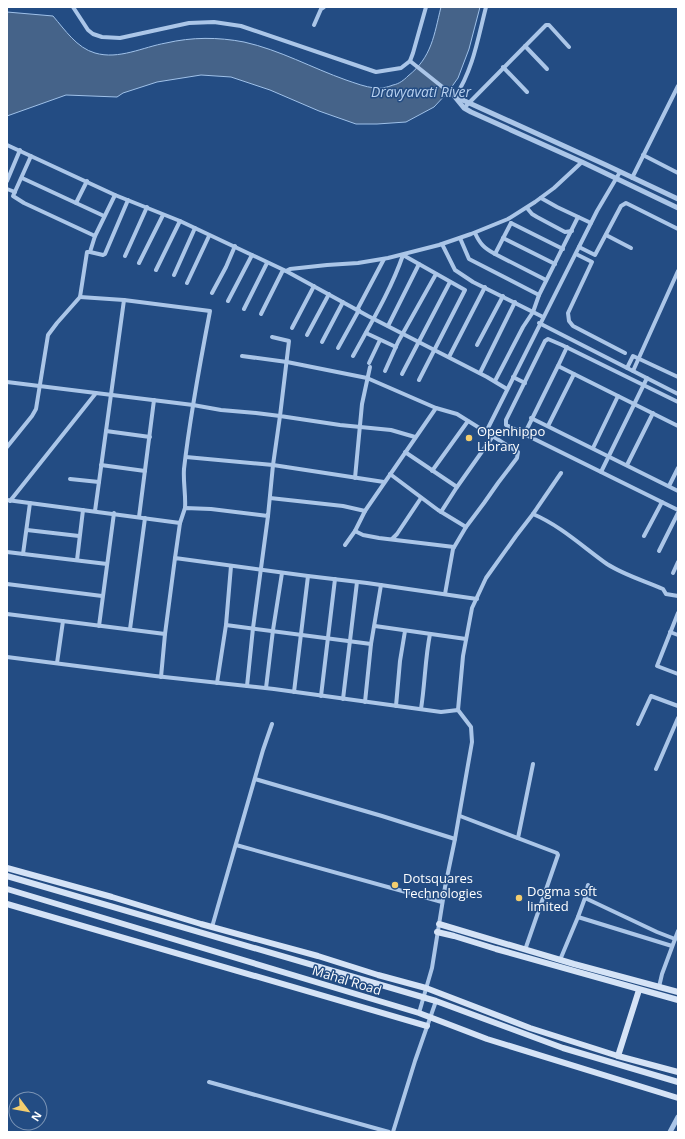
<svg xmlns="http://www.w3.org/2000/svg" width="685" height="1139" viewBox="0 0 685 1139" font-family="'Open Sans',sans-serif">
<style>
.water{fill:#456389;stroke:#9fc1e9}
.lines{fill:none;stroke-linecap:round;stroke-linejoin:round}
.minor{stroke:#abc6e8;stroke-width:4}
.tertiary{stroke:#abc6e8;stroke-width:5}
.secondary{stroke:#d5e3f6;stroke-width:6}
.poi-dot{fill:#f3cd6e;stroke:#234c83;stroke-width:1.5}
.labels{text-anchor:middle;stroke-width:3;stroke-linejoin:round;paint-order:stroke}
.poi-label{font-size:13px;fill:#fff;stroke:#234c83;text-anchor:start}
.street-label{font-size:13px;fill:#fff;stroke:#234c83}
.water-label{font-size:14px;font-style:italic;fill:#b7d0ef;stroke:#234c83}
</style>
<rect width="100%" height="100%" fill="#234c83"/>
<!-- water -->
<path class="water" d="M441,7H480L469,49L458,78L448,92L434,107L406,122L377,124H356L319,111L270,90L231,77L201,75L157,82L123,93L117,97L66,95L7,116V12L53,16C65,30 77,48 95,53C119,60 143,47 166,43C192,37 218,37 244,42C280,50 312,68 346,80C355,83 365,87 375,88C380,89 388,87 393,85C399,84 404,80 408,76C432,57 434,35 441,7Z"/>
<g class="lines">
<!-- minor -->
<g class="minor">
<polyline points="73,7 88,30 93,34 102,37 120,38 189,23 214,22 241,26 376,72 401,68 410,61 413,53 426,7"/>
<polyline points="314,25 321,9 324,7"/>
<polyline points="525,46 547,69"/>
<path d="M410,61L455,97C473,70 478,38 486,7"/>
<polyline points="503,67 527,92"/>
<polyline points="464,108 546,25 549,25 569,47"/>
<polyline points="7,145 115,195 180,221 286,271 368,316 487,377 507,389"/>
<polyline points="643,155 678,173"/>
<polyline points="31,156 13,196 24,203 95,236"/>
<polyline points="22,178 104,216"/>
<polyline points="632,178 678,86"/>
<polyline points="7,181 20,150"/>
<polyline points="7,189 15,192"/>
<polyline points="541,198 557,207 591,223"/>
<polyline points="76,203 87,181"/>
<polyline points="527,208 532,214 537,217 565,232 572,231"/>
<polyline points="511,223 563,249"/>
<path d="M475,233C480,244 484,248 495,254L511,223"/>
<polyline points="606,235 631,248"/>
<polyline points="460,238 469,259 539,295"/>
<polyline points="503,238 555,264"/>
<polyline points="442,244 455,270 473,282 543,317"/>
<polyline points="579,247 595,255 621,206 626,203 678,229"/>
<polyline points="90,252 103,255 105,254 128,200"/>
<polyline points="495,254 546,280"/>
<polyline points="576,254 592,262 568,313 569,321 573,326 625,353"/>
<polyline points="125,256 147,207"/>
<polyline points="139,263 163,215"/>
<polyline points="156,270 180,221"/>
<polyline points="286,271 290,269 327,265 358,263 388,258 439,245 471,234 508,219 535,202 554,188 582,162"/>
<polyline points="174,275 195,228"/>
<polyline points="187,283 209,236"/>
<polyline points="212,293 226,267 235,246"/>
<path d="M80,297L124,300L210,311C200,363 190,416 184,469C183,482 186,495 185,508"/>
<polyline points="228,301 252,255"/>
<polyline points="244,309 267,263"/>
<polyline points="357,310 384,259"/>
<polyline points="261,314 283,270"/>
<polyline points="539,323 678,394"/>
<polyline points="388,326 419,264"/>
<polyline points="292,328 314,286"/>
<polyline points="366,333 396,347"/>
<polyline points="307,335 329,294"/>
<polyline points="272,337 289,341 280,416 340,425 391,430 415,437"/>
<polyline points="322,342 343,302"/>
<polyline points="477,345 503,296"/>
<polyline points="338,348 359,310"/>
<polyline points="242,356 287,362 367,378 436,408"/>
<path d="M353,356C371,323 391,290 403,255L465,290L419,380"/>
<polyline points="449,357 485,287"/>
<polyline points="369,363 380,340"/>
<polyline points="558,366 567,347"/>
<polyline points="627,368 633,356 678,377"/>
<polyline points="385,371 398,342 436,274"/>
<polyline points="633,371 678,271"/>
<polyline points="480,373 515,302"/>
<polyline points="402,374 450,282"/>
<polyline points="513,377 525,383"/>
<polyline points="495,381 523,327 533,312 539,295 578,217"/>
<polyline points="7,382 193,405 221,410 256,413 280,416 273,465 268,516 211,509 185,508 180,523 7,500"/>
<polyline points="678,402 562,345 548,339 545,341 506,420 506,425 678,510"/>
<polyline points="531,418 678,491"/>
<polyline points="548,426 574,374"/>
<polyline points="106,431 150,437"/>
<polyline points="486,432 597,211 620,172"/>
<polyline points="524,435 558,366 678,426"/>
<polyline points="7,447 32,416 36,409 48,335 57,323 80,297 87,252 90,252 95,236 115,195"/>
<polyline points="593,448 618,396"/>
<polyline points="405,452 457,487"/>
<polyline points="186,457 273,465 384,482"/>
<polyline points="101,465 145,471"/>
<polyline points="627,465 653,413"/>
<polyline points="432,471 468,421"/>
<polyline points="601,472 647,378"/>
<polyline points="390,474 438,510 466,527"/>
<polyline points="355,478 362,404 370,367"/>
<polyline points="70,479 99,482"/>
<polyline points="669,486 678,468"/>
<polyline points="270,498 343,506 365,511"/>
<polyline points="10,501 96,393"/>
<polyline points="95,511 124,300"/>
<polyline points="441,512 457,487 493,436"/>
<polyline points="533,514 561,473"/>
<polyline points="139,517 154,400"/>
<polyline points="27,530 79,536"/>
<polyline points="355,531 363,535 379,538 454,547"/>
<polyline points="644,536 662,502"/>
<polyline points="392,539 397,534 421,498"/>
<polyline points="345,545 355,531 365,511 436,408 457,414 518,452 517,458 498,483 484,503 466,527 453,549 445,594"/>
<polyline points="659,551 678,513"/>
<polyline points="7,552 107,564"/>
<polyline points="23,554 30,503"/>
<polyline points="175,558 180,523"/>
<polyline points="77,560 83,510"/>
<polyline points="673,573 678,562"/>
<polyline points="7,584 102,596"/>
<polyline points="678,613 657,666 678,674"/>
<polyline points="7,614 165,634"/>
<polyline points="226,625 371,644"/>
<polyline points="99,626 114,513"/>
<polyline points="375,626 466,639"/>
<polyline points="130,629 145,518"/>
<polyline points="670,632 678,635"/>
<polyline points="7,657 155,676 274,689 441,712 458,710 471,727 472,742 455,839 445,887 432,968 419,1013"/>
<polyline points="57,663 63,621"/>
<polyline points="161,677 165,634 175,558 308,576 367,583 477,599"/>
<polyline points="217,683 226,625 231,566"/>
<polyline points="247,686 253,628 268,516"/>
<polyline points="266,688 273,630 282,573"/>
<polyline points="294,692 308,576"/>
<polyline points="321,696 335,579"/>
<polyline points="343,699 357,582"/>
<polyline points="365,702 371,644 381,585"/>
<polyline points="396,706 400,661 405,631"/>
<path d="M421,709C425,684 425,659 430,634"/>
<path d="M458,710L463,656L472,608L486,578L516,536L533,514C561,526 583,547 607,564C624,575 645,581 663,589L666,594L678,596"/>
<polyline points="638,724 651,696 678,706"/>
<polyline points="656,769 678,718"/>
<polyline points="255,779 382,816 455,839"/>
<polyline points="460,816 557,853 558,855 525,950"/>
<polyline points="518,838 533,764"/>
<polyline points="236,845 442,902"/>
<polyline points="585,898 588,885"/>
<polyline points="578,917 585,898 657,932 675,939"/>
<polyline points="212,927 263,750 272,724"/>
<polyline points="560,960 578,917 672,946"/>
<polyline points="659,987 662,974 678,931"/>
<polyline points="209,1082 389,1132"/>
<polyline points="393,1132 415,1061 436,1001"/>
</g>
<!-- tertiary -->
<g class="tertiary">
<polyline points="455,97 464,108 471,112 582,162 678,208"/>
<polyline points="456,97 606,165 678,199"/>
<polyline points="670,1132 678,1117"/>
</g>
<!-- secondary -->
<g class="secondary">
<polyline points="7,868 112,897 201,924 318,956 378,975 426,988 530,1028 618,1056 639,990"/>
<polyline points="7,876 436,1001 563,1048 678,1082"/>
<polyline points="7,889 419,1013 487,1039 678,1098"/>
<polyline points="7,904 427,1026"/>
<polyline points="439,924 574,964 678,992"/>
<polyline points="437,932 454,936 496,949 678,1000"/>
<polyline points="618,1056 678,1072"/>
</g>
</g>
<!-- markers -->
<g class="poi-dot">
<circle cx="469" cy="438" r="4"/>
<circle cx="395" cy="885" r="4"/>
<circle cx="519" cy="898" r="4"/>
</g>
<g class="labels">
<!-- poi labels -->
<g class="poi-label">
<text x="477" y="436">Openhippo<tspan x="477" dy="15">Library</tspan></text>
<text x="403" y="883">Dotsquares<tspan x="403" dy="15">Technologies</tspan></text>
<text x="527" y="896">Dogma soft<tspan x="527" dy="15">limited</tspan></text>
</g>
<!-- street labels -->
<g class="street-label">
<text transform="translate(347 980) rotate(17)" y="5">Mahal Road</text>
</g>
<!-- water labels -->
<g class="water-label">
<text x="421" y="97">Dravyavati River</text>
</g>
</g>
<!-- border -->
<rect width="685" height="1139" fill="none" stroke="#ffffff" stroke-width="16"/>
<!-- north arrow -->
<g transform="translate(28 1111) rotate(122)"><circle r="19" fill="#234c83" stroke="#7b94b5"/>
<path d="M0-3L7 15L0 10L-7 15Z" fill="#f3cd6e"/>
<text y="-6" font-size="11" font-weight="bold" text-anchor="middle" fill="#ffffff">N</text>
</g>
</svg>
